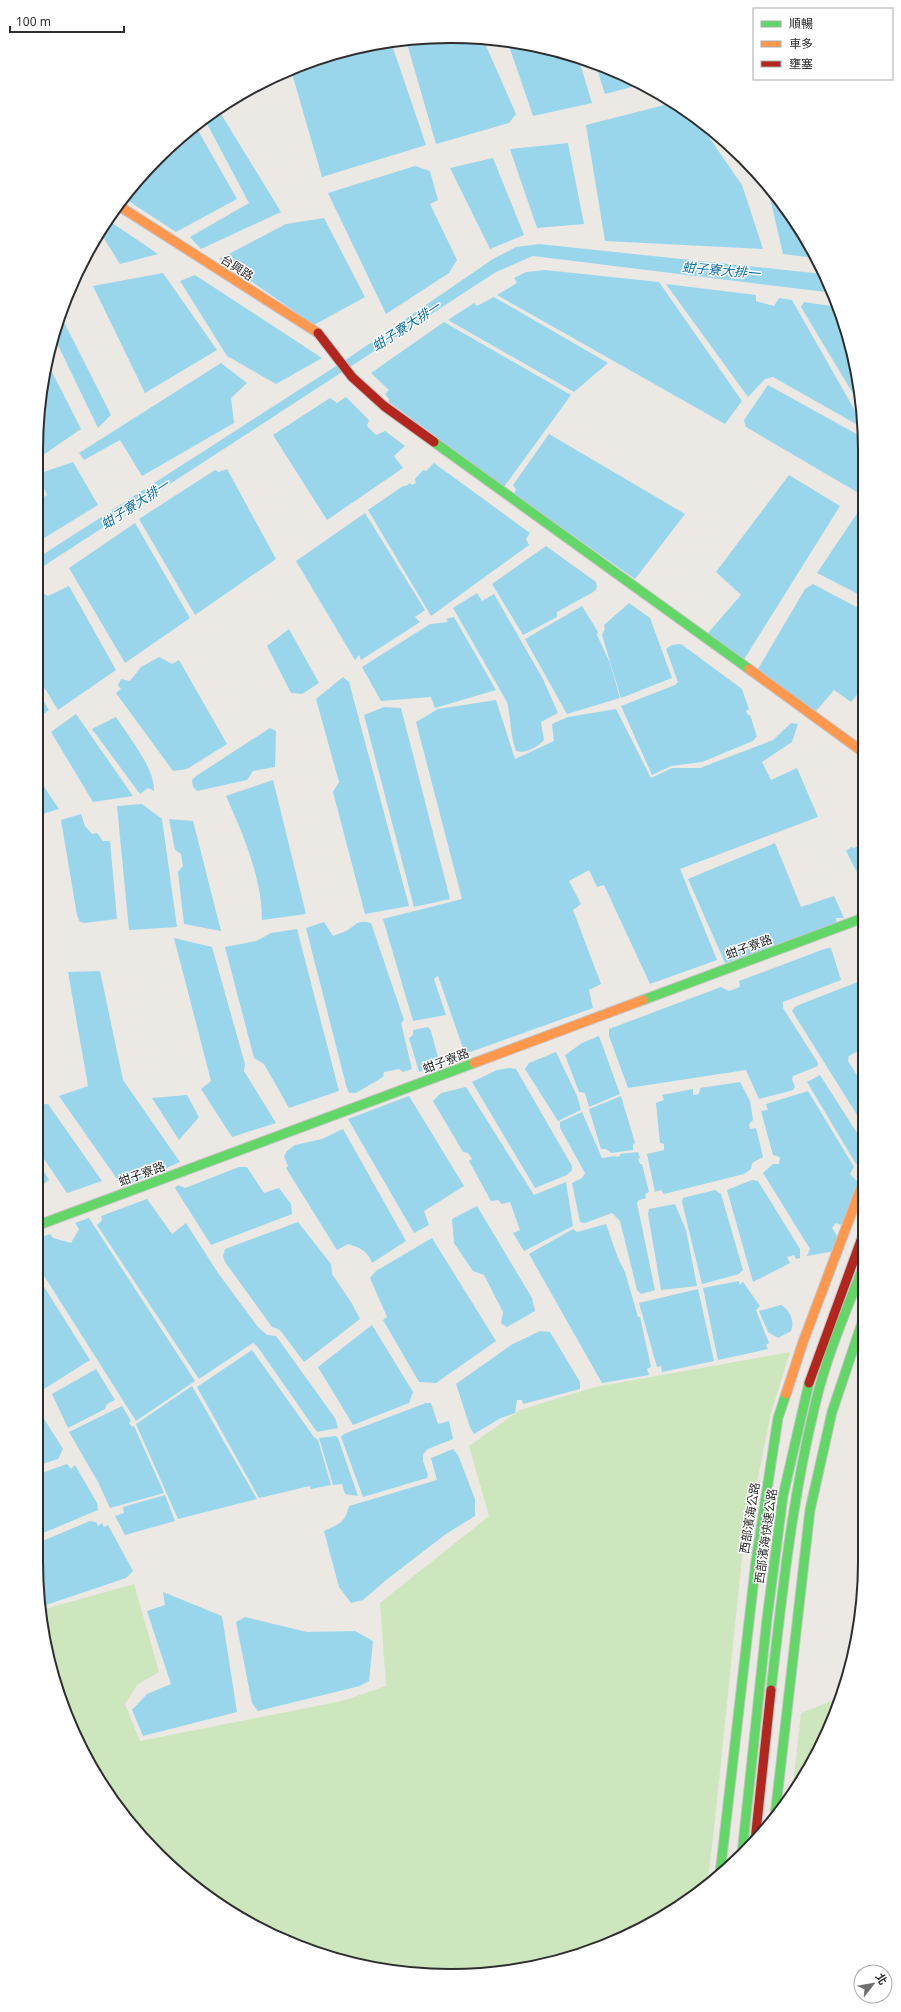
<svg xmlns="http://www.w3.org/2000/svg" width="901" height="2012" viewBox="0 0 901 2012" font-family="'Noto Sans','Noto Sans TC',sans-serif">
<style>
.green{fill:#cee6be}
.water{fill:#99d6ec}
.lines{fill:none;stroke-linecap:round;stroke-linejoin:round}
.fast-casing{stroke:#c5c4c5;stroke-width:11}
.slow-casing{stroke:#c5c4c5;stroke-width:11}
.jam-casing{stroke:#c5c4c5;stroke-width:11}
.fast{stroke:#63d668;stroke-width:9}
.slow{stroke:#ff974d;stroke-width:9}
.jam{stroke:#b3261e;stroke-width:9}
.labels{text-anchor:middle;stroke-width:3;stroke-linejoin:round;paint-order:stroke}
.street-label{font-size:12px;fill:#2e2e2e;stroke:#fff}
.water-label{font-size:13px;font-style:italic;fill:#0d6fa3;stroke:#fff}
.rim{fill:none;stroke:#2e2e2e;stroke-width:2}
</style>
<rect width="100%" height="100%" fill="#ece8e4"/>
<!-- green -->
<g class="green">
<polygon points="790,1352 771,1413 742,1557 714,1830 707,1887 658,1921 584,1954 505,1972 450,1976 370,1968 317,1954 243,1921 198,1890 139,1835 91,1769 58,1695 44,1642 41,1610 134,1584 159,1672 137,1685 125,1704 140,1741 342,1701 386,1686 380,1603 489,1516 469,1446 520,1410 595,1387"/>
<polygon points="842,1697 810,1769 792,1793 801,1713"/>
</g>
<!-- water -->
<g class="water">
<polygon points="424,37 483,39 516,114 509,123 436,144 406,40"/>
<polygon points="507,40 578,57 592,103 533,116"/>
<polygon points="391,42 426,145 322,177 291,70 343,50"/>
<polygon points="595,63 639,85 605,94"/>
<polygon points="672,103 681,106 695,117 742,185 763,249 605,241 586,125"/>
<polygon points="218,109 281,212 201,249 190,237 249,203 204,118"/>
<polygon points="195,125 237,199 176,232 124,198 139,177"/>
<polygon points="568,143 584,224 537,228 510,149"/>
<polygon points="493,158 524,235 490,249 450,168"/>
<polygon points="415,166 430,171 438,200 430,204 457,260 449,273 386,314 328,193"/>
<polygon points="775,194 779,198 814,258 783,254 770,198"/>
<polygon points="324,218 365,297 314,325 219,259 286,224"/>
<polygon points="108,220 158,254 120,264 100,232"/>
<polygon points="539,244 823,274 834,293 533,256 496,272 36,571 36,559 347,359 493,259 516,247"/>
<polygon points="545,270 659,282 742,401 725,424 497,295 517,283 514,278 526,272"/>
<polygon points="163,273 217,350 145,393 93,286"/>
<polygon points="195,275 322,358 276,384 227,356 180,281"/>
<polygon points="666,284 756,295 756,301 774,306 779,298 792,300 858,416 856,424 773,377 765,379 748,397"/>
<polygon points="494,297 608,363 574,392 448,320 474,303 477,306"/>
<polygon points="804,302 838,307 861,396 861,407 801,307"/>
<polygon points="60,314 111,415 98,428 53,335"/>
<polygon points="444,322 571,395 504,487 389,402 389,399 385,394 389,390 371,373"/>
<polygon points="46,360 81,429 36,460 44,370"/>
<polygon points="221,363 247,383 231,398 234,423 142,476 120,440 84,460 79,453"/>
<polygon points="768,385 862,437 862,495 746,427 744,420"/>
<polygon points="346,397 369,420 367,426 376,435 385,431 405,446 394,456 403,468 327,520 273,435 330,398 337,403"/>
<polygon points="549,434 685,514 635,579 514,494 516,489 513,485"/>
<polygon points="73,462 98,505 36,543 36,502 47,495 38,474"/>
<polygon points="434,463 530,533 526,539 529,545 431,616 368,510 403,486 406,486 410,483 412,485 416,483 415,479 423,470 426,471"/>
<polygon points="227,469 276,559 195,615 139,519 215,470 219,472"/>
<polygon points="789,475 840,506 743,661 708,633 741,595 716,572"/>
<polygon points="858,512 862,514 862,596 817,573"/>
<polygon points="365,513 425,610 415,617 420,622 361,660 359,655 355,660 296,561"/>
<polygon points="135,523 190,618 125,663 69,568"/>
<polygon points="546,546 596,582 597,587 595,591 557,612 557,617 523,635 492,584"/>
<polygon points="813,584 862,610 862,689 851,702 834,690 812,716 758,669 805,589"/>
<polygon points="69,586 116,670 58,710 36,674 36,589 48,596"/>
<path d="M477,593L482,601L494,594L543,679L558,713L541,722L544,740C538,747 525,754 516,751C510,735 511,718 507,702L453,608Z"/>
<polygon points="629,603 650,618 672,678 621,698 602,635 605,629 604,625"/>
<polygon points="582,606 598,632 597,635 610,663 620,698 567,714 525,639"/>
<polygon points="454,617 496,690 435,708 431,697 381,701 362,667 430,624 448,622 446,619"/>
<polygon points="289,629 319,683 302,694 291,693 267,646"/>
<polygon points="681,644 742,689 749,709 746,711 748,715 750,715 757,736 753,741 702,762 671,766 652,775 621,706 675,685 678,682 666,649 672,645"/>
<polygon points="159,657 172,664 179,660 227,744 187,769 173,771 116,693 121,689 118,685 121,679 130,681 141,667"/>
<polygon points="343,677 349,682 409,906 365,914 333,792 339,782 316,699"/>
<polygon points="36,689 49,710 36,719"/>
<polygon points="496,700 515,759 554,741 552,724 568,717 616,709 651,778 672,768 700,768 773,740 791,723 798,724 792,742 762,762 771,780 797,768 818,817 680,869 717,960 650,984 604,885 597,887 589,870 569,881 581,904 573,910 601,984 589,990 593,1008 465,1054 438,976 434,979 446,1015 413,1021 383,919 462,899 416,722 438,709"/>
<polygon points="384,707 401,708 450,899 414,907 364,715"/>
<polygon points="76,714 133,796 93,802 51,732"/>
<path d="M116,717C128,736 155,768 154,791L148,788L140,794L92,729Z"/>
<polygon points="270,728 276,731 275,767 253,771 247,780 197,791 193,787 192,780 196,776"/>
<polygon points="36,775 59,809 36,816"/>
<path d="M273,780L306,914L262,920C262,878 243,834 226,796Z"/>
<polygon points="142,804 162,819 177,927 129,930 117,806"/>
<polygon points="81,814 85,826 92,834 97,833 103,841 110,841 117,919 84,923 80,922 77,915 61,820"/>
<polygon points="169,819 193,821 221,931 184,924 178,872 183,866 181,854 175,850"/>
<polygon points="775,843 801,907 834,896 844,918 836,918 837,924 725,963 688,879"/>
<polygon points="863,844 863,884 846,851 851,847 854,848"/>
<path d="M324,922L333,936C337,934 342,933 346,931C357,925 356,919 371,923L404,1020L401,1023L412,1069L403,1072L399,1069L384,1072L383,1077L356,1093H349L346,1085L306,928Z"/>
<polygon points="297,929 339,1091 289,1108 264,1064 254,1058 225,947 256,941 271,933"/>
<polygon points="174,938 212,947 245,1064 244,1071 276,1123 232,1137 201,1089 211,1081"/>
<polygon points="827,948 831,948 841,980 783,1002 783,1008 818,1063 818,1066 793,1076 792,1079 795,1087 793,1090 759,1099 746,1070 628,1088 609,1036 609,1029 721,987 729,991 740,987 739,981"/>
<polygon points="100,971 123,1080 180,1162 130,1184 125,1176 117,1179 59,1096 88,1086 68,972"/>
<polygon points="863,980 863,1048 849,1056 848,1061 864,1086 864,1126 792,1011 795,1007 801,1004"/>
<polygon points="428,1027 431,1031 439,1061 436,1065 419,1072 409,1038 413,1035 413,1030"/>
<polygon points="599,1036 620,1094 589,1107 585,1093 579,1092 565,1055 582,1043"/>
<polygon points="556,1052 577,1096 581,1110 558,1121 525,1069 529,1063"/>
<polygon points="509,1068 516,1069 572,1166 572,1170 567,1175 535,1188 472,1082 497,1070"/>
<polygon points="820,1075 864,1144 864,1160 856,1164 807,1082"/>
<polygon points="740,1082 750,1101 753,1120 749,1124 750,1129 756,1128 763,1157 752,1163 751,1169 744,1174 664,1194 661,1190 655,1192 647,1154 664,1150 664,1144 660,1143 656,1103 664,1100 662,1095 693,1089 693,1095 699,1094 700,1088"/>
<polygon points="466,1087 534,1195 566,1182 573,1226 524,1251 513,1233 520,1230 510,1202 502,1204 498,1200 491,1201 469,1161 472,1159 468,1153 463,1152 433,1101 441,1093"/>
<polygon points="808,1091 854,1167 850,1174 860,1184 841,1225 836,1223 832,1228 837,1236 835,1251 807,1256 810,1249 763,1173 773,1164 779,1164 780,1157 773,1155 761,1111 768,1110 766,1104"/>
<polygon points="187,1095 199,1117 179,1140 152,1098"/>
<polygon points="409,1096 464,1186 424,1211 429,1225 414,1233 348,1119"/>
<polygon points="621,1096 635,1143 633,1144 633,1150 611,1153 606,1149 601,1149 589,1109"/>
<polygon points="48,1104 102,1181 67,1193 36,1147 36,1105"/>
<polygon points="582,1112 602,1158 615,1156 616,1157 620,1156 620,1154 638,1152 640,1158 638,1159 640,1164 642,1164 649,1192 645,1194 646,1198 639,1200 637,1203 655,1290 641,1294 637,1290 620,1221 612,1213 585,1223 580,1222 572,1183 582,1178 585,1173 560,1128 560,1122"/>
<path d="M343,1129L406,1241L372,1263C367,1250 360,1248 348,1244L337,1250L286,1168L288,1166L284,1156L287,1151L295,1145L322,1139Z"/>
<polygon points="36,1158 49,1180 36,1190"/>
<polygon points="239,1167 247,1167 264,1193 279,1188 291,1204 292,1214 211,1245 175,1188 178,1185 185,1188"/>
<polygon points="752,1180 758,1181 800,1249 800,1258 796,1259 794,1255 787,1257 790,1263 753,1282 727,1190"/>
<polygon points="715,1190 721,1194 743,1270 739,1274 702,1284 682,1202 683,1198"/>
<polygon points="147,1199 172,1234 186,1223 218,1273 258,1327 267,1335 276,1336 335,1418 338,1428 317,1432 257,1346 253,1343 199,1379 97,1225 102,1220 101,1216"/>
<polygon points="675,1204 686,1230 697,1286 661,1290 648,1214 649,1209"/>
<polygon points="477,1206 532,1298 535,1311 507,1327 501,1323 503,1312 484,1275 473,1271 454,1243 452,1219"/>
<polygon points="89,1218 195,1381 136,1421 36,1263 36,1239 50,1234 53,1238 71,1243 79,1229 75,1223"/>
<polygon points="298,1222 331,1264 332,1274 351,1302 360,1319 304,1362 280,1330 272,1327 225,1262 223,1256 225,1249"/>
<polygon points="606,1224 618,1258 625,1272 638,1317 640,1317 651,1367 647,1369 649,1375 602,1383 529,1254 573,1229 577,1232"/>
<polygon points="432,1238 496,1341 436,1383 419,1382 383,1320 387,1317 370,1278 376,1271"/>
<polygon points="36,1274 90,1360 44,1389 36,1378"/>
<polygon points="739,1281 739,1285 743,1282 760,1306 756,1310 769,1343 766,1345 768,1349 718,1360 703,1288"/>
<polygon points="698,1289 714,1361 662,1372 661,1366 657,1367 639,1303"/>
<path d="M781,1305C790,1310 795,1321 791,1331L778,1338L768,1332L759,1311Z"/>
<polygon points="372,1325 413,1392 409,1403 353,1425 318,1367"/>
<polygon points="540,1331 550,1332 580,1382 580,1389 523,1404 522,1400 517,1400 515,1413 501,1418 474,1434 470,1427 456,1384 511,1345"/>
<polygon points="252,1350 314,1437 318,1440 331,1485 311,1489 310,1486 259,1498 197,1387"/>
<polygon points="96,1369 115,1400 107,1404 105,1409 68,1428 52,1394"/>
<polygon points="192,1386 257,1499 178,1519 136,1424"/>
<polygon points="426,1403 431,1403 438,1424 449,1421 453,1439 428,1449 423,1454 423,1461 428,1475 427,1478 363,1497 341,1437 344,1434"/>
<polygon points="36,1406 63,1449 58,1459 36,1466"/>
<polygon points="122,1406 131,1421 129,1423 132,1427 134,1426 164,1493 110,1508 98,1482 69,1432"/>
<polygon points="336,1436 338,1438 358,1496 345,1494 342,1484 333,1485 319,1438"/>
<path d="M453,1449L458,1455L475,1499V1516L446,1534L386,1580L363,1600L351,1603L339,1587L324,1531C339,1524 345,1523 349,1506L437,1480L431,1458Z"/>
<polygon points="67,1464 71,1469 75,1465 97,1503 98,1510 36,1536 36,1475"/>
<polygon points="165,1495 175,1521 125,1535 115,1516 124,1513 123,1507"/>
<polygon points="90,1521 96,1522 98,1526 102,1523 104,1527 108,1525 133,1571 126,1578 40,1607 36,1546 40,1542"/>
<polygon points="163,1592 222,1616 237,1712 143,1736 132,1710 147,1694 171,1684 147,1611 165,1605"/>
<polygon points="245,1617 307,1632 355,1631 373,1641 369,1681 360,1686 258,1711 252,1703 236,1622"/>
</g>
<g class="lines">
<defs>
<g id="fast">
<polyline points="434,442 749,669"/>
<polyline points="643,1000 863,918"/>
<polyline points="36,1226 474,1063"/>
<path d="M771,1690C782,1595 792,1499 815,1405C826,1357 846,1311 864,1265"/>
<polyline points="775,1816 810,1510 832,1412 864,1317"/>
<polyline points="742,1854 767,1619 783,1496 809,1383"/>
<polyline points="720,1874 756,1561 778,1418 786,1394"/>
</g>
<g id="slow">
<polyline points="119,206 318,333"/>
<polyline points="749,669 863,752"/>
<polyline points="474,1063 643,1000"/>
<polyline points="786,1394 803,1342 864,1180"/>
</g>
<g id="jam">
<polyline points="318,333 352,377 384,406 434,442"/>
<polyline points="809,1383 864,1232"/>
<polyline points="755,1841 771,1690"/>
</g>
</defs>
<!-- fast casing -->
<use href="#fast" class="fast-casing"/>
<!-- slow casing -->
<use href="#slow" class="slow-casing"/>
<!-- jam casing -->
<use href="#jam" class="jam-casing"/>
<!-- fast -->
<use href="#fast" class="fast"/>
<!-- slow -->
<use href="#slow" class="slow"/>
<!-- jam -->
<use href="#jam" class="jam"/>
</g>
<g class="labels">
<!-- street labels -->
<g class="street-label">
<text transform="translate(237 268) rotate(33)" y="4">台興路</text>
<text transform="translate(749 947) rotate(-20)" y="4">蚶子寮路</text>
<text transform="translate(446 1061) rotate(-21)" y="4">蚶子寮路</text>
<text transform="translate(142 1174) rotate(-20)" y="4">蚶子寮路</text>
<text transform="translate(750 1518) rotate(-81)" y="4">西部濱海公路</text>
<text transform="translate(766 1536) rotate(-82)" y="4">西部濱海快速公路</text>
</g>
<!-- water labels -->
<g class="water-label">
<text transform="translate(721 270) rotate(5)" y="5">蚶子寮大排一</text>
<text transform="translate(406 326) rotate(-33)" y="5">蚶子寮大排一</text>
<text transform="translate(135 504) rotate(-33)" y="5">蚶子寮大排一</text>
</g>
</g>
<!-- crop -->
<path d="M0 0H901V2012H0ZM450 43H451A407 407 0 0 1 858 450V1562A407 407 0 0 1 451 1969H450A407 407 0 0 1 43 1562V450A407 407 0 0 1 450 43Z" fill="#fff" fill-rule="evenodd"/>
<path class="rim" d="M450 43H451A407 407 0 0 1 858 450V1562A407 407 0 0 1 451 1969H450A407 407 0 0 1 43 1562V450A407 407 0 0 1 450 43Z"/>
<!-- legend -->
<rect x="753" y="8" width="140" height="72" fill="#ffffff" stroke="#ababab"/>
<rect x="761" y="21" width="20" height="6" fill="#63d668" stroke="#ababab"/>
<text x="789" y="28" font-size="12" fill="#2e2e2e">順暢</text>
<rect x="761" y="41" width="20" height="6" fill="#ff974d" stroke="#ababab"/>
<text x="789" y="48" font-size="12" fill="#2e2e2e">車多</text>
<rect x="761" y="61" width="20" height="6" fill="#b3261e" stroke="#ababab"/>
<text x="789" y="68" font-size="12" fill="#2e2e2e">壅塞</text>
<!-- north arrow -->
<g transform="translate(873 1984) rotate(59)"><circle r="19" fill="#ffffff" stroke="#ababab"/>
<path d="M0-3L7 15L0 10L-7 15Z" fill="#706f6e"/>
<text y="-6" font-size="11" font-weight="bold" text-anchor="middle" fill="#2e2e2e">北</text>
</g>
<!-- scale -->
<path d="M10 26v6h114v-6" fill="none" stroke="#2e2e2e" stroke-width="2"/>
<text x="16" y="26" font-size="12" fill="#2e2e2e" stroke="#ffffff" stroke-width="3" paint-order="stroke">100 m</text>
</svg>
